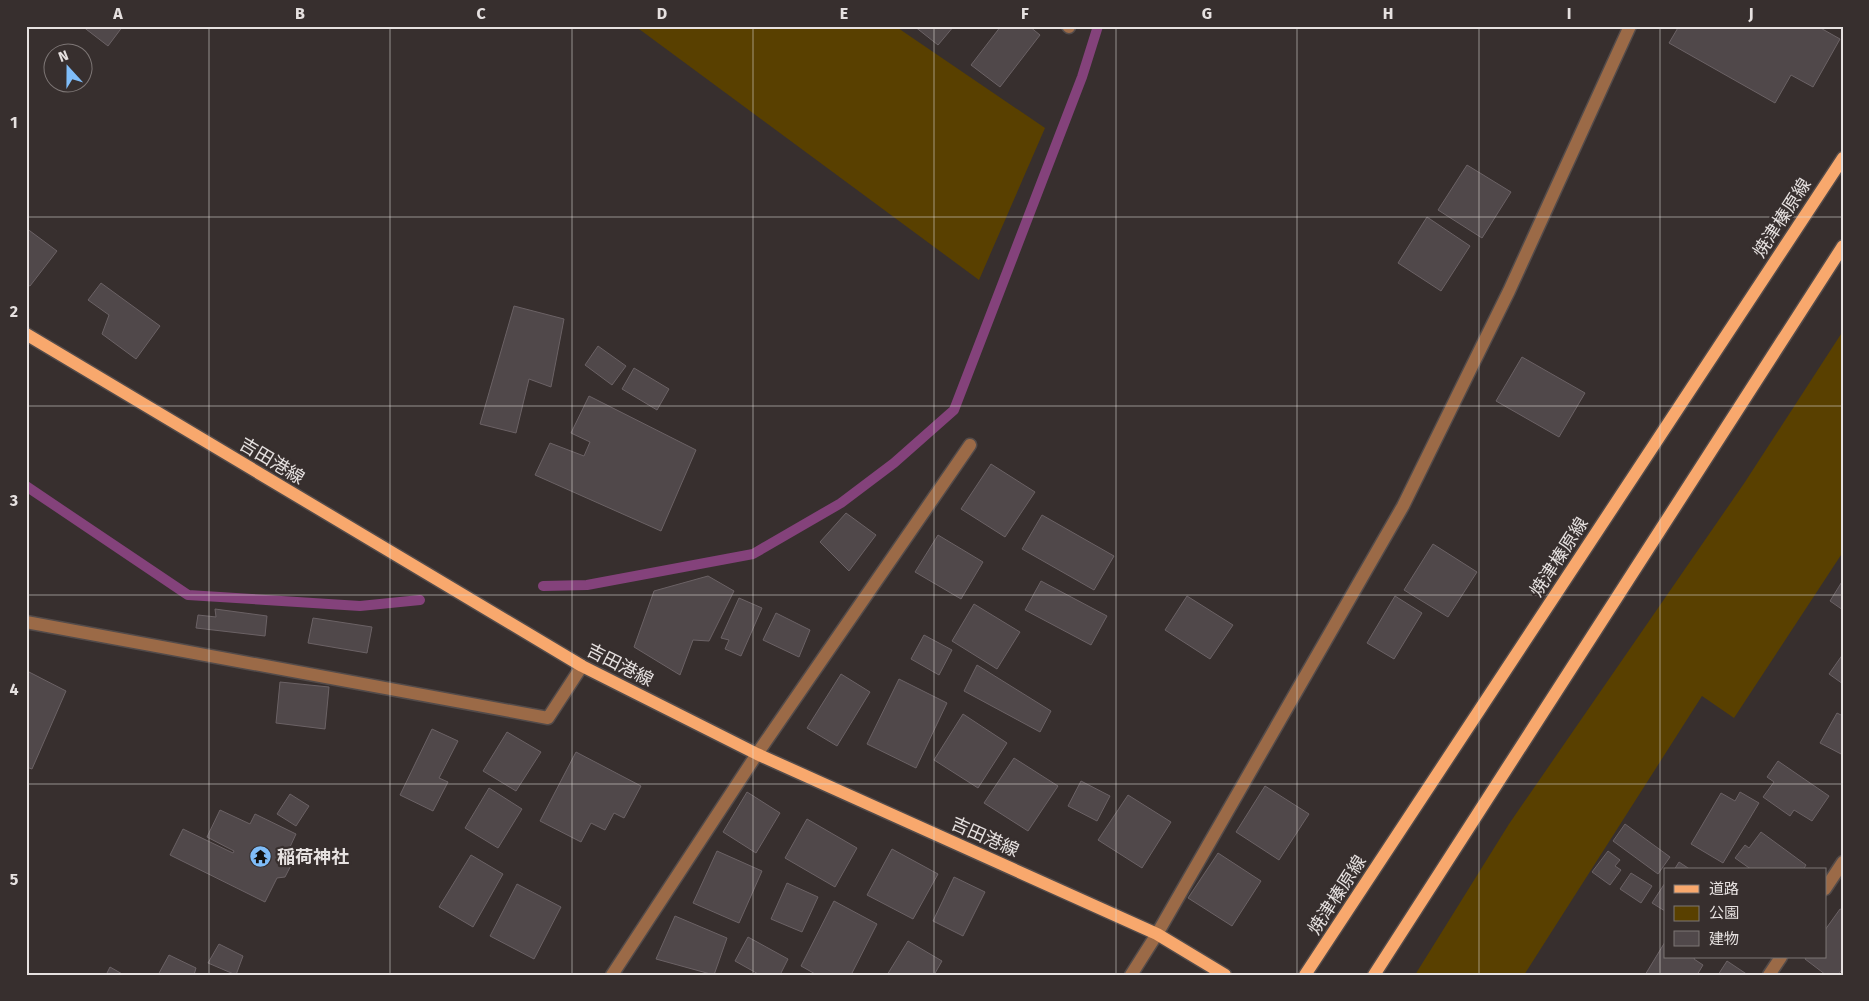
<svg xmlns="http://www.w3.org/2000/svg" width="1869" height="1001" viewBox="0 0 1869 1001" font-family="'Fira Sans','Noto Sans JP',sans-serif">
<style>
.green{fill:#594000}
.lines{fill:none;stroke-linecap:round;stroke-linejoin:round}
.stream{stroke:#84427b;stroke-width:10}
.building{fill:#50484a;stroke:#6b6265}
.minor-casing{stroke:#534b4a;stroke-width:15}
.major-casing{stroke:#534b4a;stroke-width:15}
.minor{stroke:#9b6a47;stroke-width:12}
.major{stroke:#f8a86d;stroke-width:12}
.grid{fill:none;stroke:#e6e1e0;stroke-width:1;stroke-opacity:0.55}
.labels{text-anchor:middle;stroke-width:4.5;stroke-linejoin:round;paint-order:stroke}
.street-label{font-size:18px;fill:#e6e1e0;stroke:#372f2e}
.poi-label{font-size:18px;font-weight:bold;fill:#e6e1e0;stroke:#372f2e;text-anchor:start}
.neatline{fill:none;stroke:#e6e1e0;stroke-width:2}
.grid-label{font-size:16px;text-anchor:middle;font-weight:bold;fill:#e6e1e0}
</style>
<rect width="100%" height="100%" fill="#372f2e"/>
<!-- green -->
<g class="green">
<polygon points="635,26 895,26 1045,128 979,280"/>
<polygon points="1843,331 1843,552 1734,718 1702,696 1524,975 1415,975 1509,824 1745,482"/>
</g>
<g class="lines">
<!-- stream -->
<g class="stream">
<polyline points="26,486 188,595 360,606 420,600"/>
<polyline points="543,586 587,585 753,554 841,503 894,463 954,410 1082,77 1098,26"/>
</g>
</g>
<!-- building -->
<g class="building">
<polygon points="82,26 123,26 108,46"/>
<polygon points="914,26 954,26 938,45"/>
<polygon points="1001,26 1029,26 1040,35 1000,87 971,65"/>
<polygon points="1679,26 1817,26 1840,39 1813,87 1791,75 1775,103 1669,43"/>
<polygon points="1467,165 1511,192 1482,238 1438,210"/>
<polygon points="1427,217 1470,246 1441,291 1398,263"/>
<polygon points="26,228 57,251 30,286 26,284"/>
<polygon points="101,283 160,326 136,359 102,334 109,315 88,300"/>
<polygon points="514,306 564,319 551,387 529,379 516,433 480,424"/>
<polygon points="598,346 626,366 612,385 585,365"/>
<polygon points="1522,357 1585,393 1559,437 1496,401"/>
<polygon points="634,368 669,389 657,410 622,389"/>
<polygon points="589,396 696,450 661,531 535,475 550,443 584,456 590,442 571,433"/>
<polygon points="991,464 1035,492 1005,537 961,509"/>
<polygon points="846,513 876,535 849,571 820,542"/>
<polygon points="1042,515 1114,556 1094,590 1022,549"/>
<polygon points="938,535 983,562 961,599 915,572"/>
<polygon points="1433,544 1477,572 1448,617 1404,590"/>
<polygon points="708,576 734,591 709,641 693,640 680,675 634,647 654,591"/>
<polygon points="1843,580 1843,610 1830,601"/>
<polygon points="1041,581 1107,616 1091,645 1025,610"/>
<polygon points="1187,596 1233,625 1210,659 1165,630"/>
<polygon points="1395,596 1422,613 1394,659 1367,643"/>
<polygon points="739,598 762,608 741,656 725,649 729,640 721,638"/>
<polygon points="974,604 1020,632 997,669 952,641"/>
<polygon points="215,609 267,616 265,636 196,628 198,615 216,617"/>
<polygon points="776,613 810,630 799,657 763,640"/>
<polygon points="313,618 372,627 367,653 308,643"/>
<polygon points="924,635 952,650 939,675 911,659"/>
<polygon points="1843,654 1843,684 1829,674"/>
<polygon points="977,665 1051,711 1040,732 964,691"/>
<polygon points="29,672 66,691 32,769 26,767 26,679"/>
<polygon points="841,674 870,692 837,746 807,728"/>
<polygon points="899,679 947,703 916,768 867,744"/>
<polygon points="280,682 329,687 325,729 276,723"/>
<polygon points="1837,713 1843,716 1843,755 1820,743"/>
<polygon points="963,714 1007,743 978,788 934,760"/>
<polygon points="432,729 458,741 439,778 448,782 433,811 400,795"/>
<polygon points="507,732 541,752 516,791 483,771"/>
<polygon points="576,752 641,786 624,818 614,813 605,830 591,823 581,842 540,821"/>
<polygon points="1014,758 1058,786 1028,831 984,803"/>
<polygon points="1778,761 1829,796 1812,821 1794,810 1790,816 1763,797 1774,782 1767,777"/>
<polygon points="1081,781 1110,796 1097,821 1068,806"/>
<polygon points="1265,786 1309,814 1279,860 1236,832"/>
<polygon points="489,788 522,809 498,848 465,828"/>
<polygon points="747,792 780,813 756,853 723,832"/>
<polygon points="1740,792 1759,803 1723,863 1691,844 1721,793 1735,801"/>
<polygon points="290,794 309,806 296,826 277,814"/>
<polygon points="1128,795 1171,822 1142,868 1098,840"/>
<polygon points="220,810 250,824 255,814 296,834 290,847 299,850 285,877 277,878 265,902 170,855 183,829 233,853 234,851 207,837"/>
<polygon points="807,819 857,848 835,887 785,858"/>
<polygon points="1625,824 1670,857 1658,874 1613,841"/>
<polygon points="1761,832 1806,865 1803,870 1752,870 1735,858 1745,845 1749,848"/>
<polygon points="892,849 938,874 913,919 867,895"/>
<polygon points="717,851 762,871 739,923 693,903"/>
<polygon points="1608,851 1620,860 1615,866 1621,870 1610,885 1592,872"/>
<polygon points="1218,853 1261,881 1232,926 1188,898"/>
<polygon points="471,855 503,874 473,927 439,907"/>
<polygon points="1679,862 1691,870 1674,870"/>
<polygon points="1631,873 1652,886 1641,903 1620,889"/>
<polygon points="954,877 985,892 963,936 933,921"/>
<polygon points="787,883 818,897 802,932 771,919"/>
<polygon points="1665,883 1665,911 1652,903"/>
<polygon points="517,884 561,907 534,959 490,936"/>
<polygon points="834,901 877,924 851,975 817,975 801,966"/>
<polygon points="1840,909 1843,910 1843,968 1838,975 1826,975 1805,959 1806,957 1825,957 1825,930"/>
<polygon points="675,916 727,938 714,975 656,959"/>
<polygon points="748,937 788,959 780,975 760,975 735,961"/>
<polygon points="908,941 942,961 934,975 887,975"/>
<polygon points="1665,942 1665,957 1695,957 1694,959 1703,965 1697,975 1645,975"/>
<polygon points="219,944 243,956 236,975 208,963"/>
<polygon points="169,955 196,968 194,975 158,975"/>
<polygon points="1727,961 1748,975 1718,975"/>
<polygon points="110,967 124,975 106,975"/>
</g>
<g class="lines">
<defs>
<g id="minor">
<polyline points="1068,26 1069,27"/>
<polyline points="26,622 548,718 582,666"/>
<polyline points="1825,889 1843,862"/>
<polyline points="612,975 757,754 970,445"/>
<polyline points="1131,975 1157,934 1403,506 1509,291 1630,26"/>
<polyline points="1769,975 1781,957"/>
</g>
<g id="major">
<polyline points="26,334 582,666 757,754 1157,934 1225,975"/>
<polyline points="1305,975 1843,158"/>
<polyline points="1374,975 1843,246"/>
</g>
</defs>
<!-- minor casing -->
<use href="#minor" class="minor-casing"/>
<!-- major casing -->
<use href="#major" class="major-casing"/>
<!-- minor -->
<use href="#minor" class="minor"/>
<!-- major -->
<use href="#major" class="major"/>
</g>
<!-- grid -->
<path class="grid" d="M209,26V975M390,26V975M572,26V975M753,26V975M934,26V975M1116,26V975M1297,26V975M1479,26V975M1660,26V975M26,217H1843M26,406H1843M26,595H1843M26,784H1843"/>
<!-- icons -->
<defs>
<symbol id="temple-disc" viewBox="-11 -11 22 22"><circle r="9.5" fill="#7fbdf9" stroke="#372f2e"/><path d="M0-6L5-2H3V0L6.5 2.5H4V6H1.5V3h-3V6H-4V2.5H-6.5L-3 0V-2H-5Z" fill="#111"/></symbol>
</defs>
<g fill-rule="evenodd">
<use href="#temple-disc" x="248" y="844" width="25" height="25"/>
</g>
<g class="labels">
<!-- street labels -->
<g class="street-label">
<text transform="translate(1782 218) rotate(-57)" y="6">焼津榛原線</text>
<text transform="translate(272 461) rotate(31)" y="6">吉田港線</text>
<text transform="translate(1559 557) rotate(-57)" y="6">焼津榛原線</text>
<text transform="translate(620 665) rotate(27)" y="6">吉田港線</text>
<text transform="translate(985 837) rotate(24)" y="6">吉田港線</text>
<text transform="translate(1337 895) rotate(-57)" y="6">焼津榛原線</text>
</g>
<!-- poi labels -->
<g class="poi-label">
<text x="277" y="863">稲荷神社</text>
</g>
</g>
<!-- border -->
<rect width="1869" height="1001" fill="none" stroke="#372f2e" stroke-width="55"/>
<!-- legend -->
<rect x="1664" y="868" width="162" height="90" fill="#372f2e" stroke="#7d7675"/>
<rect x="1674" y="885" width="25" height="8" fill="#f8a86d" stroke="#7d7675"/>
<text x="1709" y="894" font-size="15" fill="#e6e1e0">道路</text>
<rect x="1674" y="906" width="25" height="15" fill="#594000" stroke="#7d7675"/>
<text x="1709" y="918" font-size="15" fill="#e6e1e0">公園</text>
<rect x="1674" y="931" width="25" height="15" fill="#50484a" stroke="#7d7675"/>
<text x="1709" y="944" font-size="15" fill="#e6e1e0">建物</text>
<!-- north arrow -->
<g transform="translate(68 68) rotate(339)"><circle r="24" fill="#372f2e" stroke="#7d7675"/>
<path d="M0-4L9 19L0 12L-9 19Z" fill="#7fbdf9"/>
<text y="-8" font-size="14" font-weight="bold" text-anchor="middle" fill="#e6e1e0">N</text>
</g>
<rect x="28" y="28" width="1814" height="946" class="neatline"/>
<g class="grid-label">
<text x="118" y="19">A</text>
<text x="300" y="19">B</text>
<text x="481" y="19">C</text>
<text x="662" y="19">D</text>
<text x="844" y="19">E</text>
<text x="1025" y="19">F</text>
<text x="1207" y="19">G</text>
<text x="1388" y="19">H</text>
<text x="1569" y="19">I</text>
<text x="1751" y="19">J</text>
<text x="14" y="128">1</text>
<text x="14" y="317">2</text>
<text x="14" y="506">3</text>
<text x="14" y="695">4</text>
<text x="14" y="885">5</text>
</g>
</svg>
